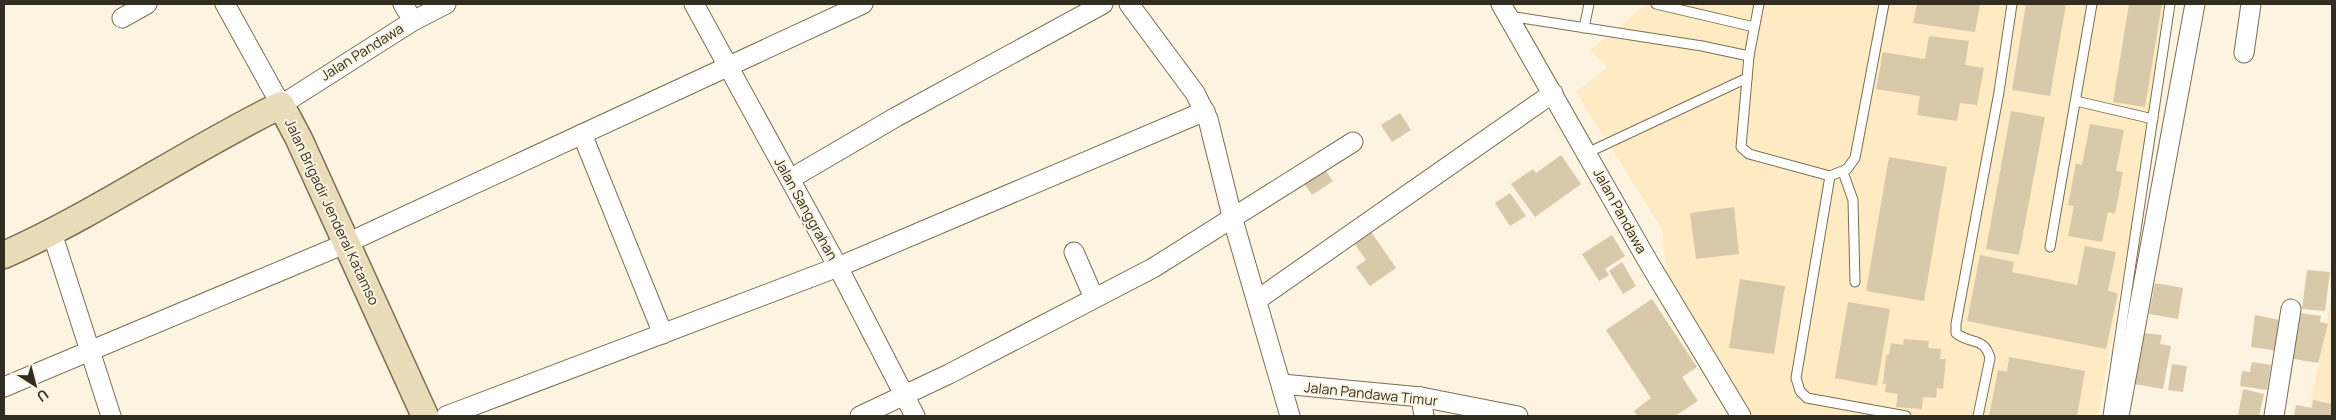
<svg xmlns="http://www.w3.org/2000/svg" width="2336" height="420" viewBox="0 0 2336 420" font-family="Manrope,sans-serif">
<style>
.built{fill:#feebc4}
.building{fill:#d8c9aa}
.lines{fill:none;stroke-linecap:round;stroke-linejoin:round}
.service-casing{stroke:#7b6e52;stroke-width:11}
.minor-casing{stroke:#7b6e52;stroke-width:21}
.secondary-casing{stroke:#7b6e52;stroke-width:29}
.service{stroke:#fff;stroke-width:9}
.minor{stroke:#fff;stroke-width:19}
.secondary{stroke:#e9dcb8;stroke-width:26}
.labels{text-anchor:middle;stroke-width:4;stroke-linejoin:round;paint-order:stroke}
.street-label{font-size:14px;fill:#332d21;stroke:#fcf3e0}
</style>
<rect width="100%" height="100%" fill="#fcf3e0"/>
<!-- built -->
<g class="built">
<polygon points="1647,4 2171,4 2098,416 1756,416 1729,396 1668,292 1662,229 1576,92 1608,67 1590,50"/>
<polygon points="2332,296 2332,416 2308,416"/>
</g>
<!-- building -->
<g class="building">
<polygon points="1917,4 1980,4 1975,32 1913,23"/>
<polygon points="2026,4 2066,4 2050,96 2012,90"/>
<polygon points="2129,4 2162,4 2145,107 2113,102"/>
<polygon points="1929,36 1969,41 1965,65 1984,68 1977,105 1960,103 1957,121 1917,115 1920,96 1876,89 1883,52 1925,59"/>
<polygon points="2011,111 2045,117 2019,255 1986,249"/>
<polygon points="1400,113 1411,130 1392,142 1381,125"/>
<polygon points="2090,124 2124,130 2116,171 2123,172 2115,214 2108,212 2102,242 2068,236 2074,206 2068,205 2076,163 2082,165"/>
<polygon points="1561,155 1581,184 1535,217 1511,184 1533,169 1536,173"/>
<polygon points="1889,157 1947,167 1924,301 1866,291"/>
<polygon points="1322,166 1333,181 1312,195 1302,181"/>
<polygon points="1510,193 1526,216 1510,226 1495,203"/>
<polygon points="1734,207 1739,254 1696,259 1690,213"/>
<polygon points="1371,232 1396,268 1370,286 1356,267 1366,260 1355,244"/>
<polygon points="1612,235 1625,256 1605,269 1609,275 1599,281 1582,254"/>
<polygon points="2085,246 2116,252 2108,291 2118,293 2106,349 1967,321 1980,255 2014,262 2012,272 2077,285"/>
<polygon points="1622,262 1636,286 1623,294 1609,271"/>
<polygon points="2307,270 2330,272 2325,311 2302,309"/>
<polygon points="1740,279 1785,286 1774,354 1729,348"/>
<polygon points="2155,283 2183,288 2178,319 2149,314"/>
<polygon points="1652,299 1697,367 1682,377 1698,401 1675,416 1638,416 1634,411 1651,398 1606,330"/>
<polygon points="1848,302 1890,309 1877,386 1835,378"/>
<polygon points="2300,313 2321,316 2320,322 2328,324 2318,363 2288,358"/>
<polygon points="2255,315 2285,321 2279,351 2251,347"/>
<polygon points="2143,333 2162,335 2160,344 2171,346 2163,389 2134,384"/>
<polygon points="1904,339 1929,341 1928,348 1941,349 1940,359 1946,359 1943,389 1937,388 1936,398 1923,397 1922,409 1896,407 1898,394 1885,392 1886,384 1883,384 1886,355 1889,355 1891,343 1903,345"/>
<polygon points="2009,357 2085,371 2077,416 1989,416 1998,370 2007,372"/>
<polygon points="2252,362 2271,365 2267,390 2240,386 2242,371 2250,372"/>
<polygon points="2172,364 2187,366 2183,392 2168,390"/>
<polygon points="2243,389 2264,394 2259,416 2238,416"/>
<polygon points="2313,400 2332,404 2332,416 2294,416 2296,405 2312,408"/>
</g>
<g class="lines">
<defs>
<g id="service">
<polyline points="1656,4 1754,27"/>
<polyline points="1759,4 1749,56 1741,147 1749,154 1830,176 1796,378 1800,391 1807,398 1906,416"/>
<polyline points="1509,16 1702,46 1749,56"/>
<polyline points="1584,28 1589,4"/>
<polyline points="2076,101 2153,119"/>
<polyline points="1587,153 1747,78"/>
<polyline points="1843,172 1853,200 1855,282"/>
<polyline points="1830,176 1847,169 1855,158 1884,4"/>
<polyline points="2050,247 2092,4"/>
<path d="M1978,416L1990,358C1984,336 1970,345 1956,333V324L1999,92L2012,4"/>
<polyline points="2108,416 2170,4"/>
</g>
<g id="minor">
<polyline points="225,4 281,105 413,21 446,4"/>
<polyline points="403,4 413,21"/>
<polyline points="694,4 838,267 915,416"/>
<polyline points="1129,4 1195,93 1208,119 1233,220 1290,416"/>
<polyline points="1501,4 1646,258 1741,416"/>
<polyline points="122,18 147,4"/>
<polyline points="2244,53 2251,4"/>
<polyline points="582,134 663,334"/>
<polyline points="790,179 896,117 1103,4"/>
<polyline points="52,233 111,416"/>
<polyline points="1074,252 1094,298"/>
<polyline points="1257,300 1553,93"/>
<polyline points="1282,384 1421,397 1518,416"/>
<polyline points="4,387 347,243 863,4"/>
<polyline points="1421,397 1424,416"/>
<polyline points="446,416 838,267 1205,111"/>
<polyline points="860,416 949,374 1153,268 1353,142"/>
<polyline points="2119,416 2195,4"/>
<polyline points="2274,416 2291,309"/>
</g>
<path id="secondary" d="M4,255C100,212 187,151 281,105L299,139L425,416"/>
</defs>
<!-- service casing -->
<use href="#service" class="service-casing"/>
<!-- minor casing -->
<use href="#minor" class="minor-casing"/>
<!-- secondary casing -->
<use href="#secondary" class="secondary-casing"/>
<!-- service -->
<use href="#service" class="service"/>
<!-- minor -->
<use href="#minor" class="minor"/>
<!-- secondary -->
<use href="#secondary" class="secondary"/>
</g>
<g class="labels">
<!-- street labels -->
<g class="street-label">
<text transform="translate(362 52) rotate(-32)" y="5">Jalan Pandawa</text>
<text transform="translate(806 209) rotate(61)" y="5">Jalan Sanggrahan</text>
<text transform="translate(1620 211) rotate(61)" y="5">Jalan Pandawa</text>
<text transform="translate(332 212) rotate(65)" y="5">Jalan Brigadir Jenderal Katamso</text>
<text transform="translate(1371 394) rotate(6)" y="5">Jalan Pandawa Timur</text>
</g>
</g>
<!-- border -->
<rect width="2336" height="420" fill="none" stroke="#332d21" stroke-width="10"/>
<!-- north arrow -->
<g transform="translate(35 385) rotate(144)" stroke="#fcf3e0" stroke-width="4" paint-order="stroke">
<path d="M0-4L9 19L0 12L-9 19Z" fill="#332d21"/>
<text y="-8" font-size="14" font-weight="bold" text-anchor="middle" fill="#332d21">U</text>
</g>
</svg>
